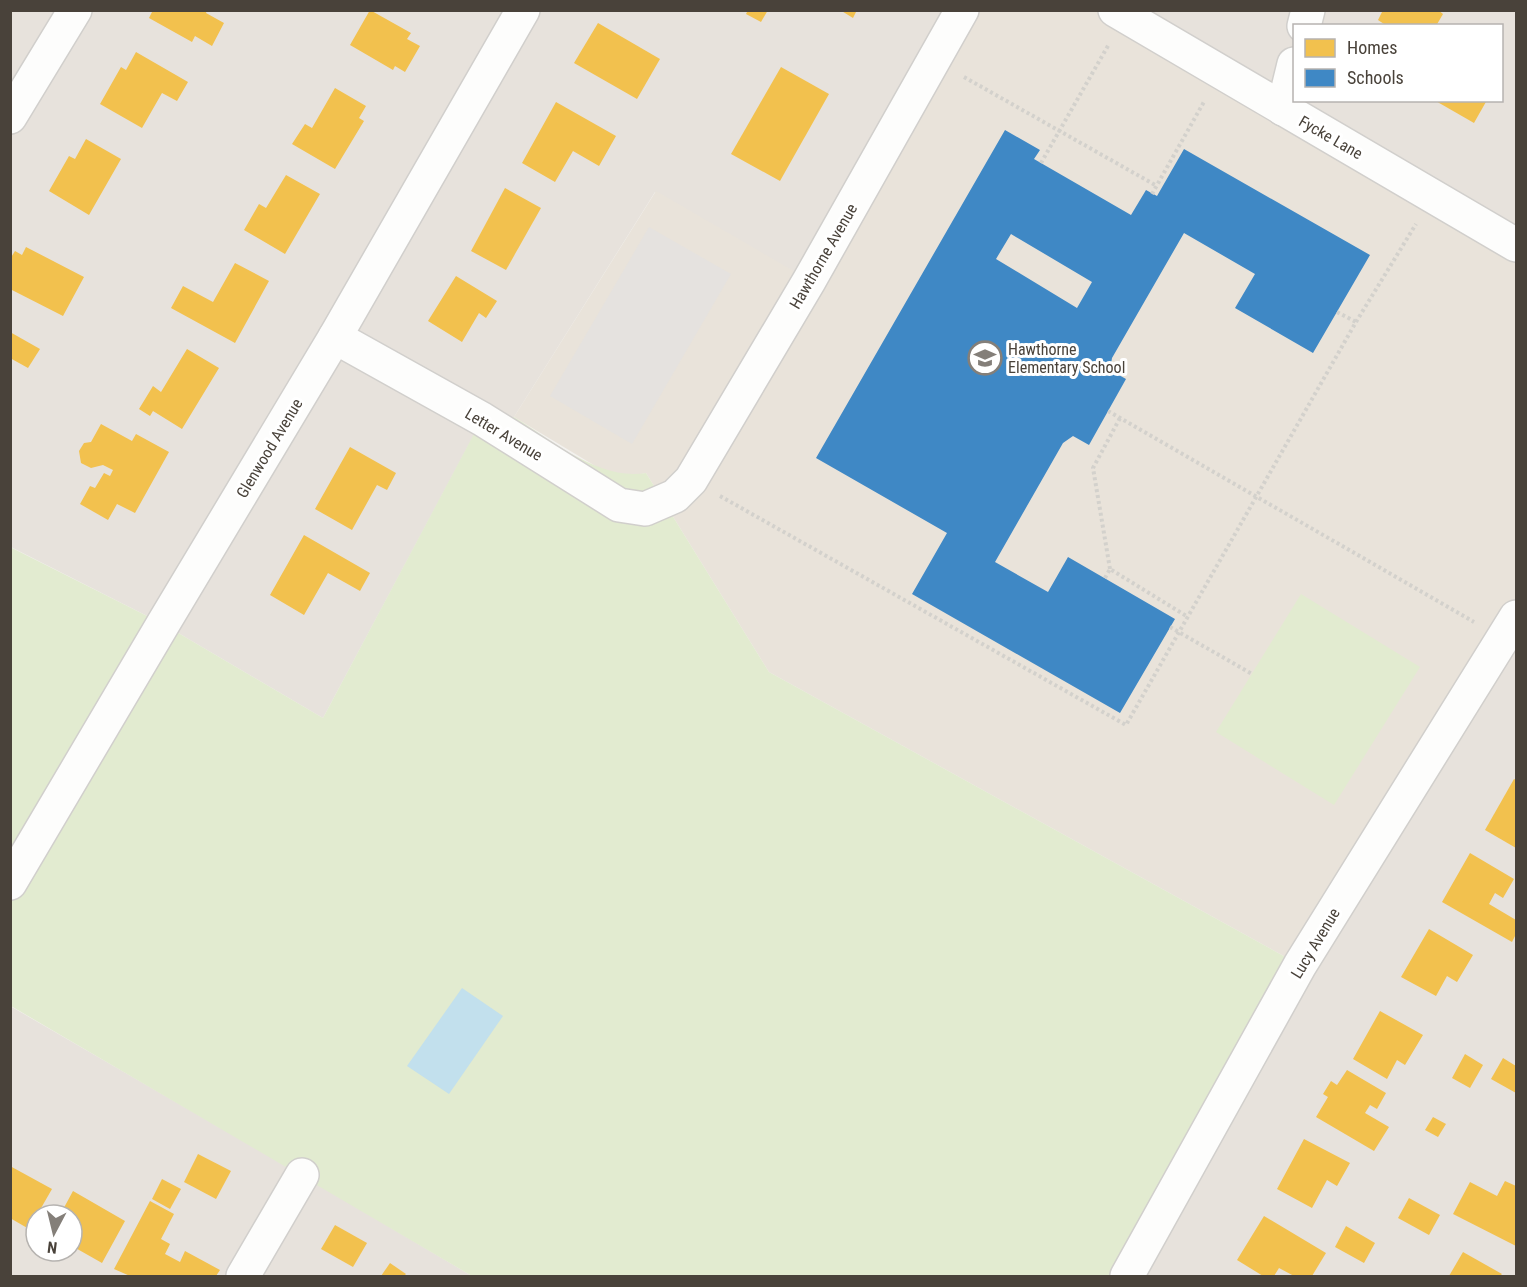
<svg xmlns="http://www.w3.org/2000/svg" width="1527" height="1287" viewBox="0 0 1527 1287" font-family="'Roboto Condensed',sans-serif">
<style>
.residential{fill:#e7e2dc;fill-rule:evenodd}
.education{fill:#e9e3da}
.green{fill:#e2ebd0}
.parking{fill:#e5e2df}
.water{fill:#c2e0ed}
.homes{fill:#f2c14e}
.schools{fill:#3f88c5;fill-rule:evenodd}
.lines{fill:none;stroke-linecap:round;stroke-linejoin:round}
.street-casing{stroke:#d1cfcc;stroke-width:36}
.path{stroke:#d3d1cc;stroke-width:4;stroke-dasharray:3 3;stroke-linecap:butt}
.street{stroke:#fdfdfc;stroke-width:33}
.labels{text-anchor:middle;stroke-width:6;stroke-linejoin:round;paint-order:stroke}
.street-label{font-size:16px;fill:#49423a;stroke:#fff}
.poi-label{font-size:16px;fill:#49423a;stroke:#fff;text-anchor:start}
</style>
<rect width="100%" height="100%" fill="#f3f1ee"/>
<!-- residential -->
<g class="residential">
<polygon points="10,11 962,11 809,281 655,192 514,417 475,433 323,718 163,624 11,547"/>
<path d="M1115,11H1516V245ZM1294,26H1502V100H1294Z"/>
<polygon points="1516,617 1516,1276 1127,1276"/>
<path d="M10,1006L302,1175L472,1276H11ZM36,1215H72V1251H36Z"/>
</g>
<!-- education -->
<polygon class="education" points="962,11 1115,11 1516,245 1516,617 1300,965 769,672 646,473 631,476 602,470 514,417 656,191 809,280"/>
<!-- green -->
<g class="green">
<path d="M514,417C552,440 599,481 646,473L769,672L1300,965L1127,1276H472L11,1006L10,547L163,624L323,718L475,432Z"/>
<polygon points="1301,594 1420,667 1334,805 1216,732"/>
</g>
<!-- parking -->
<polygon class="parking" points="649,227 731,274 632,444 550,396"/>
<!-- water -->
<polygon class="water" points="462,988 503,1016 449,1094 407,1066"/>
<!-- homes -->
<g class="homes">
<polygon points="153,10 207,10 206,13 224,23 212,46 195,36 192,42 149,18"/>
<polygon points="370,10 411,33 407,39 420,46 405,72 395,66 393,70 350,45"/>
<polygon points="748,10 768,10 761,22 746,14"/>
<polygon points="840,10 857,10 853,18"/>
<polygon points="1383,10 1438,10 1443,14 1436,26 1387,26 1378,20"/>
<polygon points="598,23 660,59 637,99 574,63"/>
<polygon points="136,52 188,82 177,101 162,93 142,128 100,104 121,67 126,70"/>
<polygon points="781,67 829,94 780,181 731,154"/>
<polygon points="335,88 366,106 359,118 364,121 335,169 292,144 305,124 312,128"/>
<polygon points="1434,100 1487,100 1474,123"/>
<polygon points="556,102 616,136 599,166 573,151 555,182 522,163"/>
<polygon points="86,139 121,159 89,215 49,191 69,156 75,159"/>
<polygon points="286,175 320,194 285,254 244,230 259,204 266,208"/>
<polygon points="505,188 541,208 506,270 471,251"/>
<polygon points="26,247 84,277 63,316 10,289 10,259 15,251 22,255"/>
<polygon points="235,263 269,281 235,343 171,308 183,286 213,302"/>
<polygon points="456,276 497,301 486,318 479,313 462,342 428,321"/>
<polygon points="10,332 40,349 28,368 10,358"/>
<polygon points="187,349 219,368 182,429 153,411 150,416 139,409 153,386 161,392"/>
<polygon points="101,424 132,441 136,434 169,452 135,513 117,504 108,520 80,504 90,486 95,488 104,473 110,476 113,470 103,465 91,468 81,463 79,451 84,443 91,442"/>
<polygon points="350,447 396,473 387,490 377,485 352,530 315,509"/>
<polygon points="304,535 370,573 360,591 328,573 304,615 270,595"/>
<polygon points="1514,779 1516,780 1516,848 1485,830"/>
<polygon points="1470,853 1514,879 1503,898 1495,893 1489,904 1516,920 1516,934 1512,942 1442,902"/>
<polygon points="1429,929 1473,955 1457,982 1447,976 1436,996 1401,977"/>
<polygon points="1380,1011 1423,1035 1405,1065 1397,1060 1387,1079 1353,1059"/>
<polygon points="1465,1054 1483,1065 1470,1088 1452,1078"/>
<polygon points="1503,1058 1516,1066 1516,1093 1491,1079"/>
<polygon points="1347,1070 1386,1093 1377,1109 1370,1105 1365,1113 1389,1127 1374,1151 1316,1117 1328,1097 1323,1094 1331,1081 1337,1085"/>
<polygon points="1433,1117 1446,1124 1438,1137 1425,1130"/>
<polygon points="1304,1139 1350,1163 1337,1186 1327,1180 1312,1208 1277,1189"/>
<polygon points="198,1154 231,1171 216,1199 184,1182"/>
<polygon points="10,1166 52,1189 29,1229 10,1218"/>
<polygon points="162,1179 181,1189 170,1209 152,1199"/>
<polygon points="1505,1181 1516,1186 1516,1246 1453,1214 1470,1182 1497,1196"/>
<polygon points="73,1191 125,1221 102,1263 72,1246 72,1215 60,1215"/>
<polygon points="1409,1198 1440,1215 1429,1235 1398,1218"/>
<polygon points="150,1201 174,1214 161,1239 170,1244 165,1254 180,1262 185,1251 220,1270 216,1276 130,1276 114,1269"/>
<polygon points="1264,1216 1326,1253 1312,1276 1294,1276 1279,1268 1274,1276 1263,1276 1237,1260"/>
<polygon points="335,1225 367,1243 353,1267 321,1249"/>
<polygon points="1346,1226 1375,1243 1364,1263 1335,1247"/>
<polygon points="1463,1252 1502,1274 1500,1276 1449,1276"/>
<polygon points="390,1263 406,1274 404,1276 381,1276"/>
</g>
<!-- schools -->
<path class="schools" d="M1005,130L1040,150L1034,159L1131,215L1146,190L1157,196L1184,149L1370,255L1313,353L1235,308L1255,274L1184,233L1112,358L1110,370L1126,379L1089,445L1073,436L1063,443L995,562L1048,592L1068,557L1175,619L1120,713L912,594L947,533L816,458ZM1011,234L1092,282L1077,308L996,259Z"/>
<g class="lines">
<defs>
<g id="street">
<polyline points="1115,10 1516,245"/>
<polyline points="1304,26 1308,10"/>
<polyline points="1283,109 1294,64"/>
<polyline points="10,117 75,10"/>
<polyline points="335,337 482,419 619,505 645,509 675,496 691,480 809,281 962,10"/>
<polyline points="10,883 163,624 335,337 523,10"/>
<polyline points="243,1276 302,1175"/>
<polyline points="1127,1276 1300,965 1516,617"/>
</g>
</defs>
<!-- street casing -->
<use href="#street" class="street-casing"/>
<!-- path -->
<g class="path">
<polyline points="964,77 1157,186"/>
<polyline points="1041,163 1109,44"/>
<polyline points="1152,194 1205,100"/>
<polyline points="1337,312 1356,322"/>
<polyline points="1108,411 1474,622"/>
<polyline points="720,496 1126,725 1356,322 1416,224"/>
<polyline points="1110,569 1093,468 1120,418"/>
<polyline points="1105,578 1110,569 1188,617"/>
<polyline points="1170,627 1252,674"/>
</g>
<!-- street -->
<use href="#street" class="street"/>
</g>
<!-- icons -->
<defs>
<symbol id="school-ring" viewBox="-11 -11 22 22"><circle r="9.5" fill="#fff" stroke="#847f79" stroke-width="1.5"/><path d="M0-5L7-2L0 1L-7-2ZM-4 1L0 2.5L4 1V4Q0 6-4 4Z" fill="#847f79"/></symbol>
</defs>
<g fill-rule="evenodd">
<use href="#school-ring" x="966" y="339" width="38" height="38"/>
</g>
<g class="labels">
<!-- street labels -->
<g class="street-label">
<text transform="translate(1331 137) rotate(30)" y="6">Fycke Lane</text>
<text transform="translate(823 256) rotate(-60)" y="6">Hawthorne Avenue</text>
<text transform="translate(504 434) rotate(31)" y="6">Letter Avenue</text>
<text transform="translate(269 448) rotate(-59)" y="6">Glenwood Avenue</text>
<text transform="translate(1315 943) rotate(-59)" y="6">Lucy Avenue</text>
</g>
<!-- poi labels -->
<g class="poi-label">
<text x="1008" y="355">Hawthorne<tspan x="1008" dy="18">Elementary School</tspan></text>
</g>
</g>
<!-- border -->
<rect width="1527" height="1287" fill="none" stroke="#49423a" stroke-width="24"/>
<!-- legend -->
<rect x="1293" y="24" width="210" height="78" fill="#ffffff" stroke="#b6b3b0" stroke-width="1.5"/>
<rect x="1305" y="39" width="30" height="18" fill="#f2c14e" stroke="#b6b3b0" stroke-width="1.5"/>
<text x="1347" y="54" font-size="18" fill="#49423a">Homes</text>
<rect x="1305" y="69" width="30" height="18" fill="#3f88c5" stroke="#b6b3b0" stroke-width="1.5"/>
<text x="1347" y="84" font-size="18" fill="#49423a">Schools</text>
<!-- north arrow -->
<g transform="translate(54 1233) rotate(187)"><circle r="28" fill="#ffffff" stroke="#b6b3b0" stroke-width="1.5"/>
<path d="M0-4.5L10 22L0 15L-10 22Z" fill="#847f79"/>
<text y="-9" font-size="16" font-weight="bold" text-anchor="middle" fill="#49423a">N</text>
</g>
</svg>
